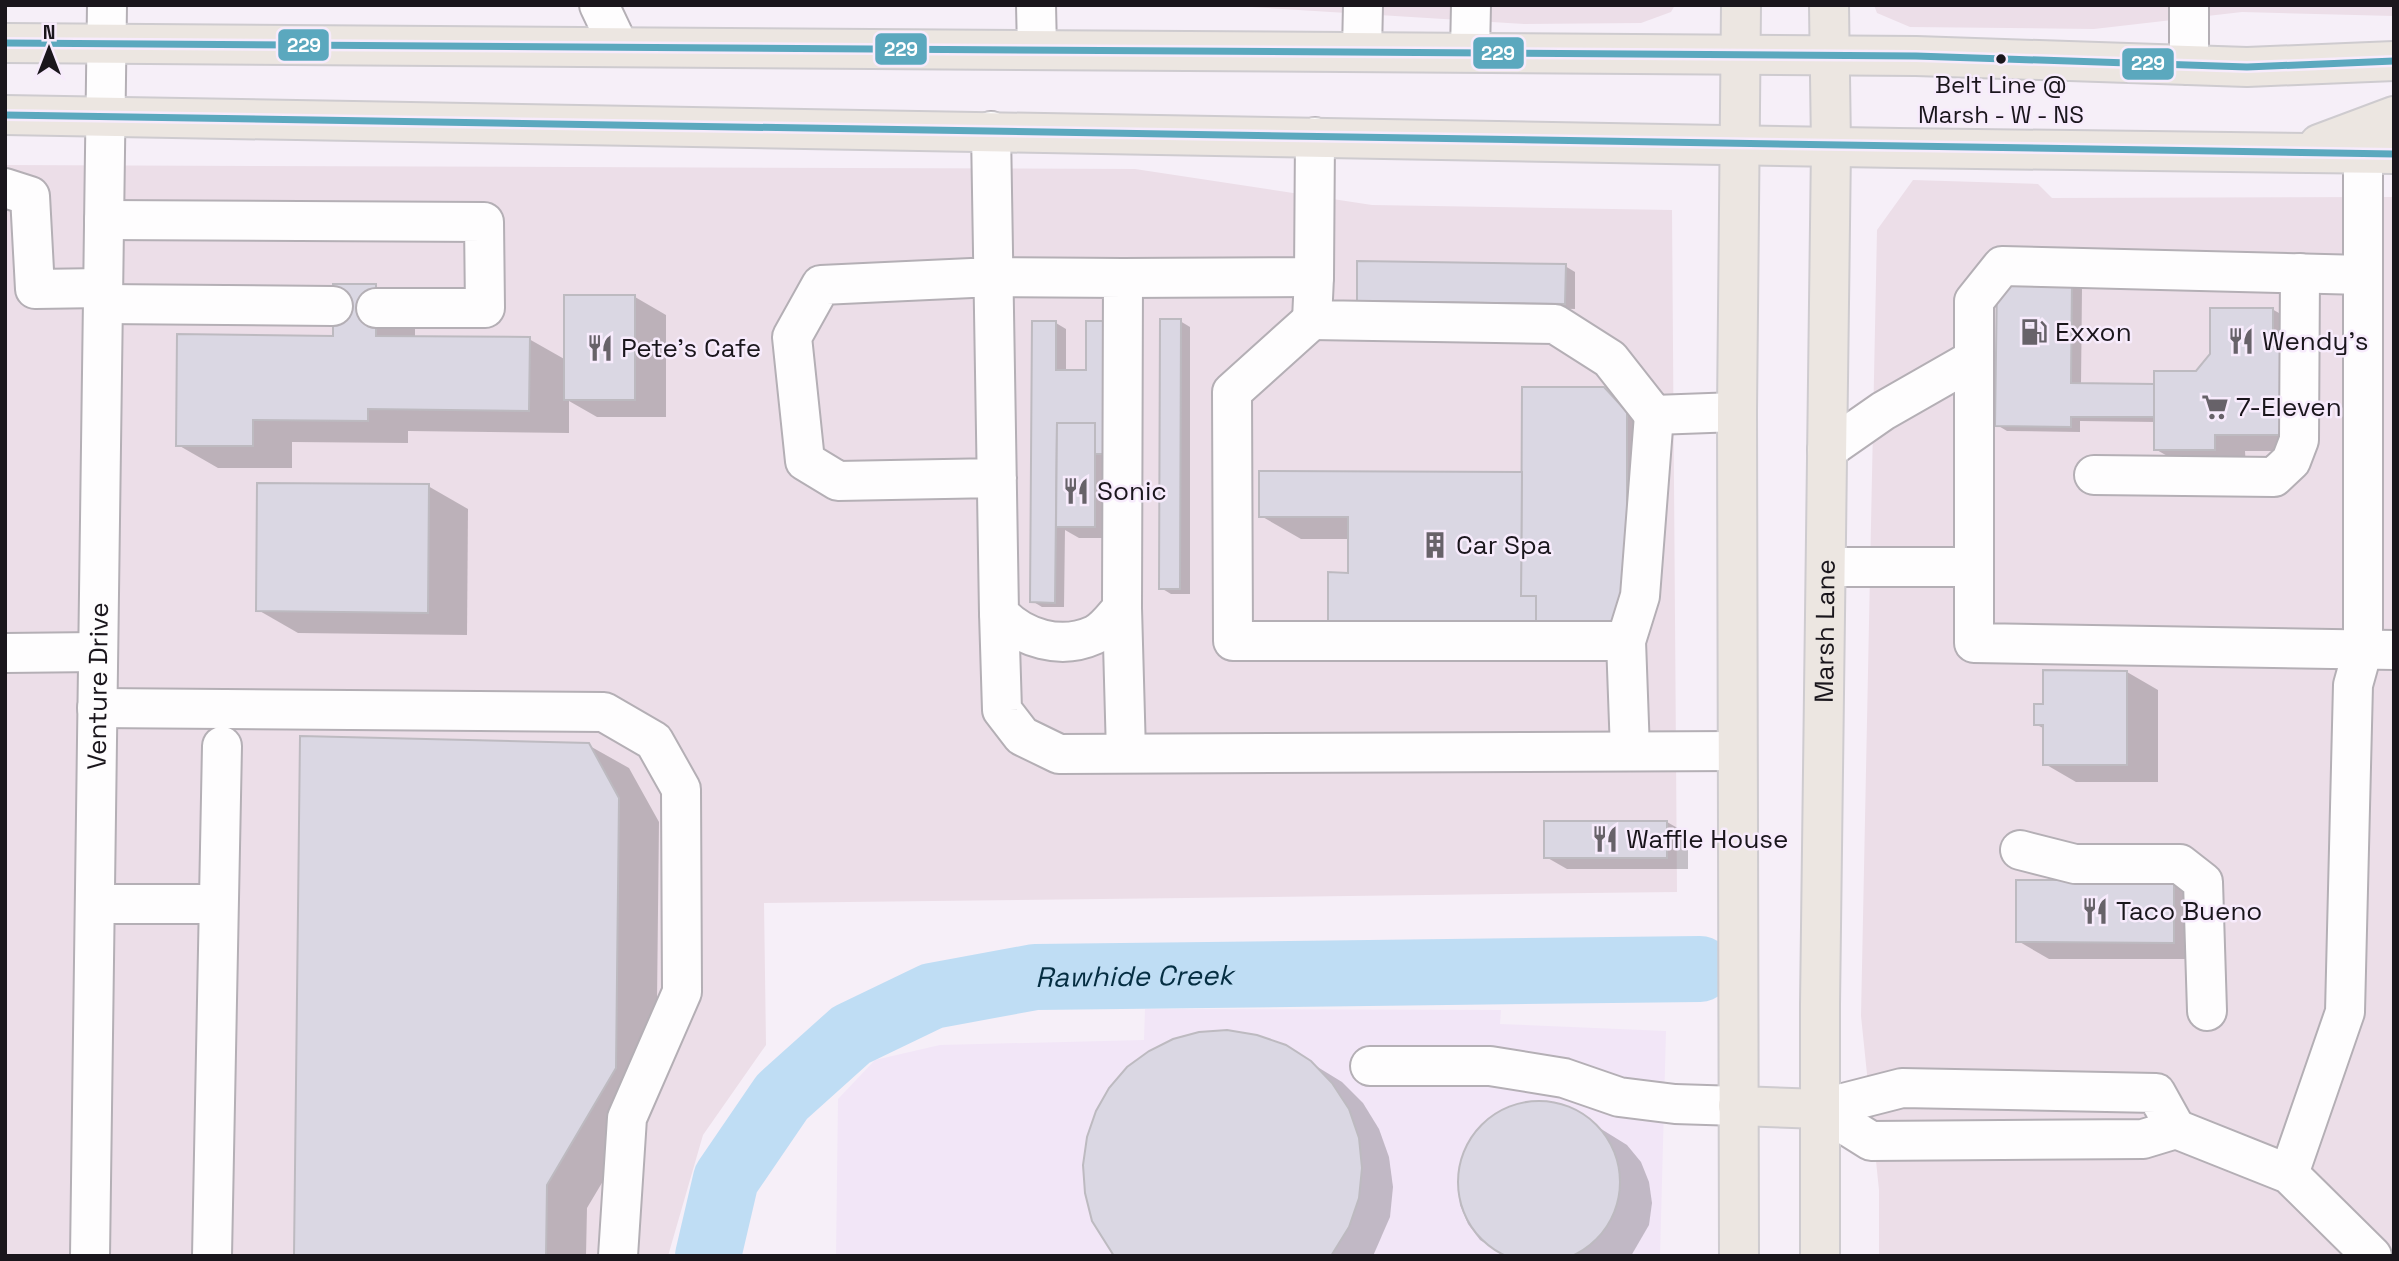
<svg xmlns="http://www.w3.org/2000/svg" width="2399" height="1261" viewBox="0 0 2399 1261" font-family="'Space Grotesk',sans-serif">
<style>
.commercial{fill:#ecdee8}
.built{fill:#f2e6f7}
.shadow{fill:#0003}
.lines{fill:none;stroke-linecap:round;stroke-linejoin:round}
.river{stroke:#bfddf4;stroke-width:66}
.building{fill:#dad7e3;stroke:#bdbac0;stroke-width:2}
.minor-casing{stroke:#b4afb5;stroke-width:42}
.major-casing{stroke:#cecbcf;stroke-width:42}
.minor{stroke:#fefdfe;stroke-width:38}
.major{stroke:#ece6e1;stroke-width:38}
.bus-1-casing{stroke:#f7ebfc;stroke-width:12}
.bus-1{stroke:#5ba8be;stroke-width:7}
.bus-dot{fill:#1a161c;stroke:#f7ebfc;stroke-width:2.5}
.labels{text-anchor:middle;stroke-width:5;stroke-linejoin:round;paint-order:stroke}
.bus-label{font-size:24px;fill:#1a161c;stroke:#f7ebfc}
.poi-label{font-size:26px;fill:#1a161c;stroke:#f7ebfc;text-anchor:start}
.street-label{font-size:26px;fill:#1a161c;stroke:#f7ebfc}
.water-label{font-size:28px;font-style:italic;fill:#052e42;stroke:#f7ebfc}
.line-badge{stroke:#f7ebfc;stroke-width:2.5}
.badge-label{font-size:19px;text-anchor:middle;font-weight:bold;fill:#fff}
</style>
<rect width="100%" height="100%" fill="#f6eff8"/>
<!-- commercial -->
<g class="commercial">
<polygon points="1220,5 1675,5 1671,12 1641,23 1524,24"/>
<polygon points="1874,5 2394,5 2394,16 2242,12 2094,29 1910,27 1877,13"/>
<polygon points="5,165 1135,169 1372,205 1672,210 1677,892 764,903 766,1045 703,1135 668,1256 5,1256"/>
<polygon points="1913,180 2038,184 2052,198 2394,197 2394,1256 1879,1256 1879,1190 1861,1016 1877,230"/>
</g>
<!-- built -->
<polygon class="built" points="1145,1009 1501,1010 1500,1024 1666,1031 1660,1256 836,1256 838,1099 875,1060 940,1045 1144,1040"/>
<!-- shadow -->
<g class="shadow">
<polygon points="1565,266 1575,272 1575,309 1369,305 1359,300"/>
<polygon points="2072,283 2082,289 2081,385 2155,385 2197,373 2272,309 2303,327 2311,451 2245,451 2246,467 2187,467 2155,449 2155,422 2080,421 2080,432 2007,431 1997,425"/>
<polygon points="375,286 415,309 415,338 529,339 566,360 635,297 666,315 666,417 597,417 569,401 569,433 408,431 408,443 292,442 292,468 218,468 178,445 335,337"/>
<polygon points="1180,321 1190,327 1190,594 1171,594 1161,588"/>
<polygon points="1056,323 1066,329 1066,372 1116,437 1115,538 1079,538 1065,530 1064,607 1042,607 1032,601"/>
<polygon points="1603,389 1614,395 1637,419 1636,612 1610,639 1350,575 1350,539 1301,539 1261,516 1523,474"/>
<polygon points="428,486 468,509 467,635 298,633 258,610"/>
<polygon points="2127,672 2158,690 2158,782 2076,782 2045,764 2045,729 2035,724 2045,705"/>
<polygon points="588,745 629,768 659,822 656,1092 587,1208 586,1256 295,1256"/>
<polygon points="1667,822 1688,834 1688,869 1567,869 1546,857"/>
<polygon points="2104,881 2174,882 2205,900 2204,959 2049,959 2018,941"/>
<polygon points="1285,1047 1342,1082 1363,1103 1379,1129 1389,1157 1393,1187 1390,1217 1373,1256 1116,1256"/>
<polygon points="1537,1104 1557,1106 1577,1114 1627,1145 1641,1162 1649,1182 1652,1203 1649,1225 1631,1256 1506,1256 1480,1240 1468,1224 1460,1205 1458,1185 1460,1165 1468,1145 1481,1129 1496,1116 1516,1107"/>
</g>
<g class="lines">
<!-- river -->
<path class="river" id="s1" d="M708,1256L726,1179L782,1097L851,1035L932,996L1035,977L1700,969"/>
</g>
<!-- building -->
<g class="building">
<polygon points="1357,261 1566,264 1565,304 1357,301"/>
<polygon points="1997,281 2072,281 2071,383 2154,384 2154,417 2071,417 2071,427 1995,426"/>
<polygon points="333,284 376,284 376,336 530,337 529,411 368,409 368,421 253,420 253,446 176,446 177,334 333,336"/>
<rect x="564" y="295" width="71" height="105"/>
<polygon points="2210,308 2273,308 2273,346 2281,346 2281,435 2215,435 2215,450 2154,450 2154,371 2196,371 2210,354"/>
<polygon points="1160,319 1181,319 1180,589 1159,589"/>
<polygon points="1032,321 1056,321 1056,370 1086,370 1086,321 1106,321 1105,454 1095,454 1095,423 1057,423 1055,603 1030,602"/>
<polygon points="1522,387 1604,387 1627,412 1627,606 1599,634 1536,633 1536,596 1521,596"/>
<polygon points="1057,423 1095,423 1095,527 1056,527"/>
<polygon points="1259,471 1522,472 1521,596 1536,596 1536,633 1328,632 1328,572 1348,573 1348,517 1259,517"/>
<polygon points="257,483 429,484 428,613 256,611"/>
<polygon points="2043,670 2127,671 2127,765 2043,765 2043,725 2034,725 2034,704 2043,704"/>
<polygon points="300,736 589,743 619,798 616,1068 547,1185 546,1256 294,1256"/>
<rect x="1544" y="821" width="123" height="37"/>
<polygon points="2016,880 2174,880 2174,943 2016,942"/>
<polygon points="1227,1030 1257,1035 1286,1045 1311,1061 1332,1083 1349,1109 1359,1138 1362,1168 1359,1198 1349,1227 1331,1256 1114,1256 1092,1221 1085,1193 1083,1165 1087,1137 1096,1111 1109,1088 1127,1067 1149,1051 1173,1039 1199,1032"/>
<circle cx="1539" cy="1182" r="81"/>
</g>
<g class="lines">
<defs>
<g id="minor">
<polyline points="599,5 619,47"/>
<polyline points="1036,5 1037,49"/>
<polyline points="2189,5 2189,65"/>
<polyline points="1362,51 1363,5"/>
<polyline points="1470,52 1471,5"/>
<path d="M991,131C993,291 996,452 999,613C1022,639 1061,650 1094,635C1105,630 1114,617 1122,608L1123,278L993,277L821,285L792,337L805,461L838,481L997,478"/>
<polyline points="5,188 30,196 35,289 103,288"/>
<polyline points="104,220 484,222 485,308 376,308"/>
<polyline points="2363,275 2002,266 1974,301 1974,643 2394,650"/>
<polyline points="1314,277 1312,320 1555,324 1610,359 1654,415 1737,412"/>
<polyline points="1123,278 1314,277 1315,137"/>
<polyline points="103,304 333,306"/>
<polyline points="1312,320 1232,392 1233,641 1626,641"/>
<polyline points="1827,450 1883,411 1974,359"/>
<polyline points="2094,475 2274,477 2291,461 2299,440 2300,273"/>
<polyline points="1826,567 1974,567"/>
<polyline points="1122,608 1126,753"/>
<polyline points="999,613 1002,710 1022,736 1059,754 1737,751"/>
<polyline points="5,653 98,652"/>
<polyline points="97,708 604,712 654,741 681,789 682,992 627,1118 618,1256"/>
<polyline points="1630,751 1626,641 1640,596 1654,415"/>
<polyline points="2020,850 2075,864 2180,864 2203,882 2207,1011"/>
<polyline points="95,904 218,904"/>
<polyline points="1370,1066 1490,1066 1564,1078 1619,1097 1675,1104 1738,1106"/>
<polygon points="1902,1088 2156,1093 2176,1129 2143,1139 1871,1141 1820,1109"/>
<polyline points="2176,1129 2289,1174 2372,1256"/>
<polyline points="2289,1174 2345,1012 2353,685 2363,649 2363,153"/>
<path id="s2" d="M90,1256L107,5"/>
<polyline points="212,1256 222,746"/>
</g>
<g id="major">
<polyline points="5,43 1916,56 2247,67 2394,61"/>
<polyline points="5,115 1899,148 2394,154"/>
<polyline points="2319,144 2394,116"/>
<polyline points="1738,1106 1820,1109"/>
<polyline points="1739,1256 1737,412 1741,5"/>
<path id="s3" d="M1820,1256V1005L1831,147L1829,5"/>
</g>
</defs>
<!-- minor casing -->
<use href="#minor" class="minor-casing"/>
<!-- major casing -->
<use href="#major" class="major-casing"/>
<!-- minor -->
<use href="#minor" class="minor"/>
<!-- major -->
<use href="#major" class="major"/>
<defs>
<g id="bus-1">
<polyline points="5,43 1916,56 2247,67 2394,61"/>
<polyline points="5,115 2394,154"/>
</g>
</defs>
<!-- bus-1 casing -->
<use href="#bus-1" class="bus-1-casing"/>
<!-- bus-1 -->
<use href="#bus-1" class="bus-1"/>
</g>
<!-- icons -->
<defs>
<symbol id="fuel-bare" viewBox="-9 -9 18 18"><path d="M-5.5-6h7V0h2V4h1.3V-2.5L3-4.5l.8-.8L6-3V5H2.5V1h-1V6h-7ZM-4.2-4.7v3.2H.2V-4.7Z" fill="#676269" stroke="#f7ebfc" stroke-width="2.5" paint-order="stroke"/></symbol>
<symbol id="restaurant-bare" viewBox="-9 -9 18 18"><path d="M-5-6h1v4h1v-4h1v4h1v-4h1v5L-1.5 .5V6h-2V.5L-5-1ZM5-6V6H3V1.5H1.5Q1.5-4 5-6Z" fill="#676269" stroke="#f7ebfc" stroke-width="2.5" paint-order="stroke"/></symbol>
<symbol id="supermarket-bare" viewBox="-9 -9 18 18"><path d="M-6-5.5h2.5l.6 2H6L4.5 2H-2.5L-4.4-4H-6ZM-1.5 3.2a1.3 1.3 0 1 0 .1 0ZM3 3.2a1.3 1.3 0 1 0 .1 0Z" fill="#676269" stroke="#f7ebfc" stroke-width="2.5" paint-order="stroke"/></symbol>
<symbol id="building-bare" viewBox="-9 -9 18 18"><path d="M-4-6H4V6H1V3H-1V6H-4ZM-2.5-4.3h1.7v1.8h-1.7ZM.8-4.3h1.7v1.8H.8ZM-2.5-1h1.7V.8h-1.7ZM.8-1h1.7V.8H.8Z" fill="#676269" stroke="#f7ebfc" stroke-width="2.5" paint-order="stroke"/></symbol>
</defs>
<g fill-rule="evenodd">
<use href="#fuel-bare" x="2015" y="313" width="38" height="38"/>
<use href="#restaurant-bare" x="2222" y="322" width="38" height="38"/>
<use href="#restaurant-bare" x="581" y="329" width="38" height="38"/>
<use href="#supermarket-bare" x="2196" y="388" width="38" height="38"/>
<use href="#restaurant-bare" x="1057" y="472" width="38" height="38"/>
<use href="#building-bare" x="1416" y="526" width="38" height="38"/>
<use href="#restaurant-bare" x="1586" y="820" width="38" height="38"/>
<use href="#restaurant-bare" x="2076" y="892" width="38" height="38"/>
</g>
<!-- markers -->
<circle class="bus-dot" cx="2001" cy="59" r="6"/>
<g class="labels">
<!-- bus labels -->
<g class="bus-label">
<text x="2001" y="93">Belt Line @<tspan x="2001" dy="30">Marsh - W - NS</tspan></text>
</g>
<!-- poi labels -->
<g class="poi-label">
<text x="2055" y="341">Exxon</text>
<text x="2262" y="350">Wendy's</text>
<text x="621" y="357">Pete's Cafe</text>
<text x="2236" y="416">7-Eleven</text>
<text x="1097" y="500">Sonic</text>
<text x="1456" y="554">Car Spa</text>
<text x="1626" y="848">Waffle House</text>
<text x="2116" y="920">Taco Bueno</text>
</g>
<!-- street labels -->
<g class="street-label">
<text dy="9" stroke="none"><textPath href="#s3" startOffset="625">Marsh Lane</textPath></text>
<text dy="9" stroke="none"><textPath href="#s2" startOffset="570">Venture Drive</textPath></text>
</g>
<!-- water labels -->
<g class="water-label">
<text dy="10" stroke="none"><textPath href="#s1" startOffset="565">Rawhide Creek</textPath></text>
</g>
</g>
<g class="line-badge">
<rect x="277" y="28" width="53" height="34" rx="7" fill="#5ba8be"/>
<rect x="874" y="32" width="54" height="34" rx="7" fill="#5ba8be"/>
<rect x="1472" y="36" width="53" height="34" rx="7" fill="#5ba8be"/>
<rect x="2121" y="47" width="54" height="34" rx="7" fill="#5ba8be"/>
</g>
<g class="badge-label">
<text x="304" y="52">229</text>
<text x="901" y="56">229</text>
<text x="1498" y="60">229</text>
<text x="2148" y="70">229</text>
</g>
<!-- border -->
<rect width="2399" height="1261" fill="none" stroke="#1a161c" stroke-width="14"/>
<!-- north arrow -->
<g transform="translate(49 49)" stroke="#f7ebfc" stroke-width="5" paint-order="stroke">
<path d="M0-5L12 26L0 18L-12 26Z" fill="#1a161c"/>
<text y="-10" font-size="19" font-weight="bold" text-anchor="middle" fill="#1a161c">N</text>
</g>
</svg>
